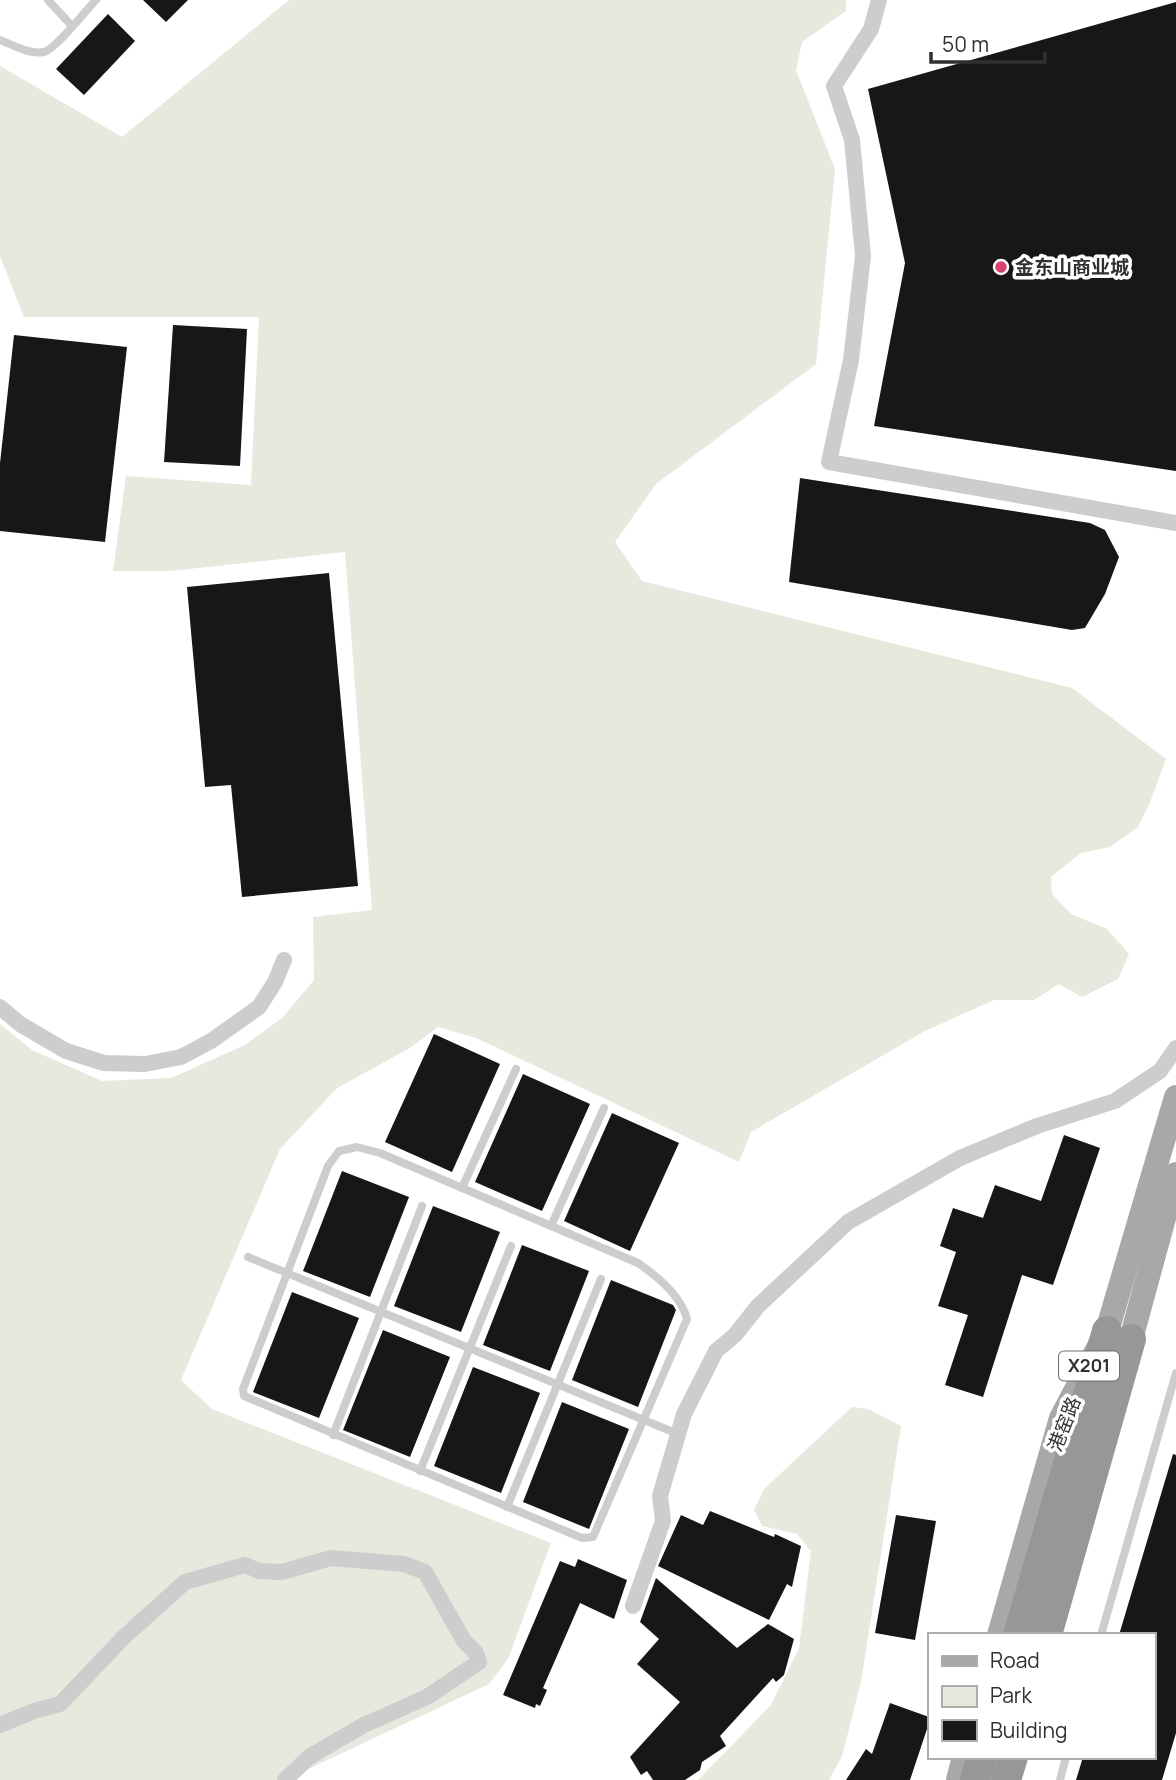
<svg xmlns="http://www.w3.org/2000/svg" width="1176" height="1780" viewBox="0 0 1176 1780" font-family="Manrope,'Noto Sans SC',sans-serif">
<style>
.green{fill:#e6e9dd}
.building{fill:#171717}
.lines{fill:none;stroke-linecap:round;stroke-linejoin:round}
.lane{stroke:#cdcdcd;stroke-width:8}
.street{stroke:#cdcdcd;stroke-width:16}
.primary{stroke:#a8a8a8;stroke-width:24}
.highway{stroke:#979797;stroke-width:30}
.poi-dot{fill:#d8426d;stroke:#fff;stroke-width:2.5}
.labels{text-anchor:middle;stroke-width:7;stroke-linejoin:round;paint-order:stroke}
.shield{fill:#fff;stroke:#6e6e6e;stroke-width:2}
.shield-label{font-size:18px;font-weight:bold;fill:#303030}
.poi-label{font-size:19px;font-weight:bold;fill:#303030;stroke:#fff;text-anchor:start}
.street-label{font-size:19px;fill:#303030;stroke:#fff}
</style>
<rect width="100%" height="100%" fill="#fff"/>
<!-- green -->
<g class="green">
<polygon points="289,0 846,0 846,11 802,42 796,70 835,169 816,364 656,484 615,542 642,581 1072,688 1166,759 1149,805 1138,827 1110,847 1081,853 1051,877 1052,894 1071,914 1107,929 1129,954 1118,979 1082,997 1059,984 1034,1000 994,1000 925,1031 751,1132 739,1162 476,1038 438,1027 410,1048 337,1088 280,1149 181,1380 212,1409 551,1543 508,1659 489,1684 285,1780 0,1780 0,1024 32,1050 102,1081 171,1078 245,1045 282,1018 314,980 313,917 372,910 345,552 170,571 113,571 126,476 251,485 259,317 24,317 0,256 0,66 122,137"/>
<polygon points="852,1407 868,1409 901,1426 861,1682 842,1756 829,1780 698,1780 771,1705 799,1648 811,1551 797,1534 762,1526 754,1510 764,1489"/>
</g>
<!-- building -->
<g class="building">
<polygon points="143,0 188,0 166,22"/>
<polygon points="1176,2 1176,471 874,426 905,263 868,89"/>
<polygon points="108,14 135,41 84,95 56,69"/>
<polygon points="173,325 247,329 240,466 164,462"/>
<polygon points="14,335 127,347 105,542 0,531 0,463"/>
<polygon points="800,478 1090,523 1105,530 1119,557 1105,594 1085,628 1072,630 789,582"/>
<polygon points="329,573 358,886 242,897 231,785 205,787 187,587"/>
<polygon points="434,1034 500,1064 452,1172 385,1142"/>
<polygon points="523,1074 590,1104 542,1211 475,1182"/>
<polygon points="612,1113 679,1143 630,1251 564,1221"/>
<polygon points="1064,1135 1100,1148 1053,1285 1022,1275 983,1397 945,1385 968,1315 938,1306 956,1252 940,1246 953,1208 983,1218 995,1185 1041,1201"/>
<polygon points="342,1171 409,1197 370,1297 303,1271"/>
<polygon points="433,1206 500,1232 461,1332 394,1306"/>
<polygon points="522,1245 589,1271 550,1371 483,1345"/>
<polygon points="611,1280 673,1305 676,1310 638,1407 572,1380"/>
<polygon points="292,1292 359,1318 319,1418 253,1392"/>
<polygon points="383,1330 450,1357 410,1457 343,1430"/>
<polygon points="473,1367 540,1393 501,1493 434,1466"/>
<polygon points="562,1402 629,1429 589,1529 523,1502"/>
<polygon points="1173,1454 1176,1455 1176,1733 1162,1780 1076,1780 1083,1757 1153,1757 1153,1635 1119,1635"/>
<polygon points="710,1511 774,1537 775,1534 801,1546 792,1587 787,1584 769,1620 658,1566 681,1515 703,1525"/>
<polygon points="896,1515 936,1521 915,1640 875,1633"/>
<polygon points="578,1559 627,1580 614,1619 580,1603 543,1688 547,1690 540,1706 536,1704 535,1708 503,1695 560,1561 575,1567"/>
<polygon points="656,1578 737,1648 768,1624 794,1639 784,1675 776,1682 773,1678 720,1736 726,1746 702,1762 700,1770 685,1780 653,1780 647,1771 641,1775 630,1757 680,1702 637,1664 659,1639 640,1622"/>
<polygon points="890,1703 929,1717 929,1723 910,1780 846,1780 866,1749 872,1754"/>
</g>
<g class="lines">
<!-- lane -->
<g class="lane">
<polyline points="48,0 71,25"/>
<path d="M0,40C13,45 29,55 44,52C56,49 85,11 96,0"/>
<path d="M357,1147L380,1153L638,1263C657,1276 681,1296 687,1319L593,1537L582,1538L244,1396L243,1389L328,1166L339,1151Z"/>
<polyline points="462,1188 516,1069"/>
<polyline points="551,1226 604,1108"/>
<polyline points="248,1257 678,1434"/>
<polyline points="333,1435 422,1206"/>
<polyline points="420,1471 511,1246"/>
<polyline points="507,1507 601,1279"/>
<polyline points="1101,1635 1176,1373"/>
<polyline points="1060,1780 1066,1757"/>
</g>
<!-- street -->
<g class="street">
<polyline points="879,0 871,29 834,86 852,140 863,256 851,360 829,462 1176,523"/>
<polyline points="0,1007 20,1024 66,1051 104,1063 145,1064 181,1057 211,1041 259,1007 275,982 284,960"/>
<polyline points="633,1606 663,1521 660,1496 684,1414 716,1351 735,1335 758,1306 848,1222 960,1158 1037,1126 1115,1101 1160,1071 1176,1048"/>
<polyline points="0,1725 34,1711 60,1704 125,1636 185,1582 245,1565 259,1571 282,1572 331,1558 404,1564 425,1572 464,1641 476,1653 479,1662 427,1697 364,1725 309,1757 285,1780"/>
</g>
<!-- primary -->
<g class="primary">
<polyline points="1128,1356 1131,1339 1176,1174"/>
<polyline points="999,1635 1061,1418 1107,1331 1176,1097"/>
<polyline points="958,1780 964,1757"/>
</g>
<!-- highway -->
<g class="highway">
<polyline points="1018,1635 1107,1331"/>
<polyline points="1047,1635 1131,1339"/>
<polyline points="975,1780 982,1757"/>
<polyline points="1006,1780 1013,1757"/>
</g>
</g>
<!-- markers -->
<circle class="poi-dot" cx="1001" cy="267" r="7"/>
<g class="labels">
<!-- shield labels -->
<rect class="shield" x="1059" y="1351.5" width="60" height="29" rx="5"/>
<g class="shield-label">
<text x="1089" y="1372">X201</text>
</g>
<!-- poi labels -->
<g class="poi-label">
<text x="1015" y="274">金东山商业城</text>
</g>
<!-- street labels -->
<g class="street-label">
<text transform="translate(1064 1424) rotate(-69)" y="7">港窑路</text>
</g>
</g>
<!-- legend -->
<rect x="928" y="1633" width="228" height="126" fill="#ffffff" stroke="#acacac" stroke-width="2"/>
<rect x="942" y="1656" width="35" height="10" fill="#a8a8a8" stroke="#acacac" stroke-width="2"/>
<text x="990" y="1668" font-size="21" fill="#303030">Road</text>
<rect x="942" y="1686" width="35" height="21" fill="#e6e9dd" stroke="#acacac" stroke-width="2"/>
<text x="990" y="1703" font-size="21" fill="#303030">Park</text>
<rect x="942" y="1720" width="35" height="21" fill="#171717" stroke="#acacac" stroke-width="2"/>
<text x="990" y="1738" font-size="21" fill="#303030">Building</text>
<!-- scale -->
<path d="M931 52v10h114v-10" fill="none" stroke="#303030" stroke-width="3.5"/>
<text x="942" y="52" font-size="21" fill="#303030" stroke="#ffffff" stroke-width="5" paint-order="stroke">50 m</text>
</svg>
